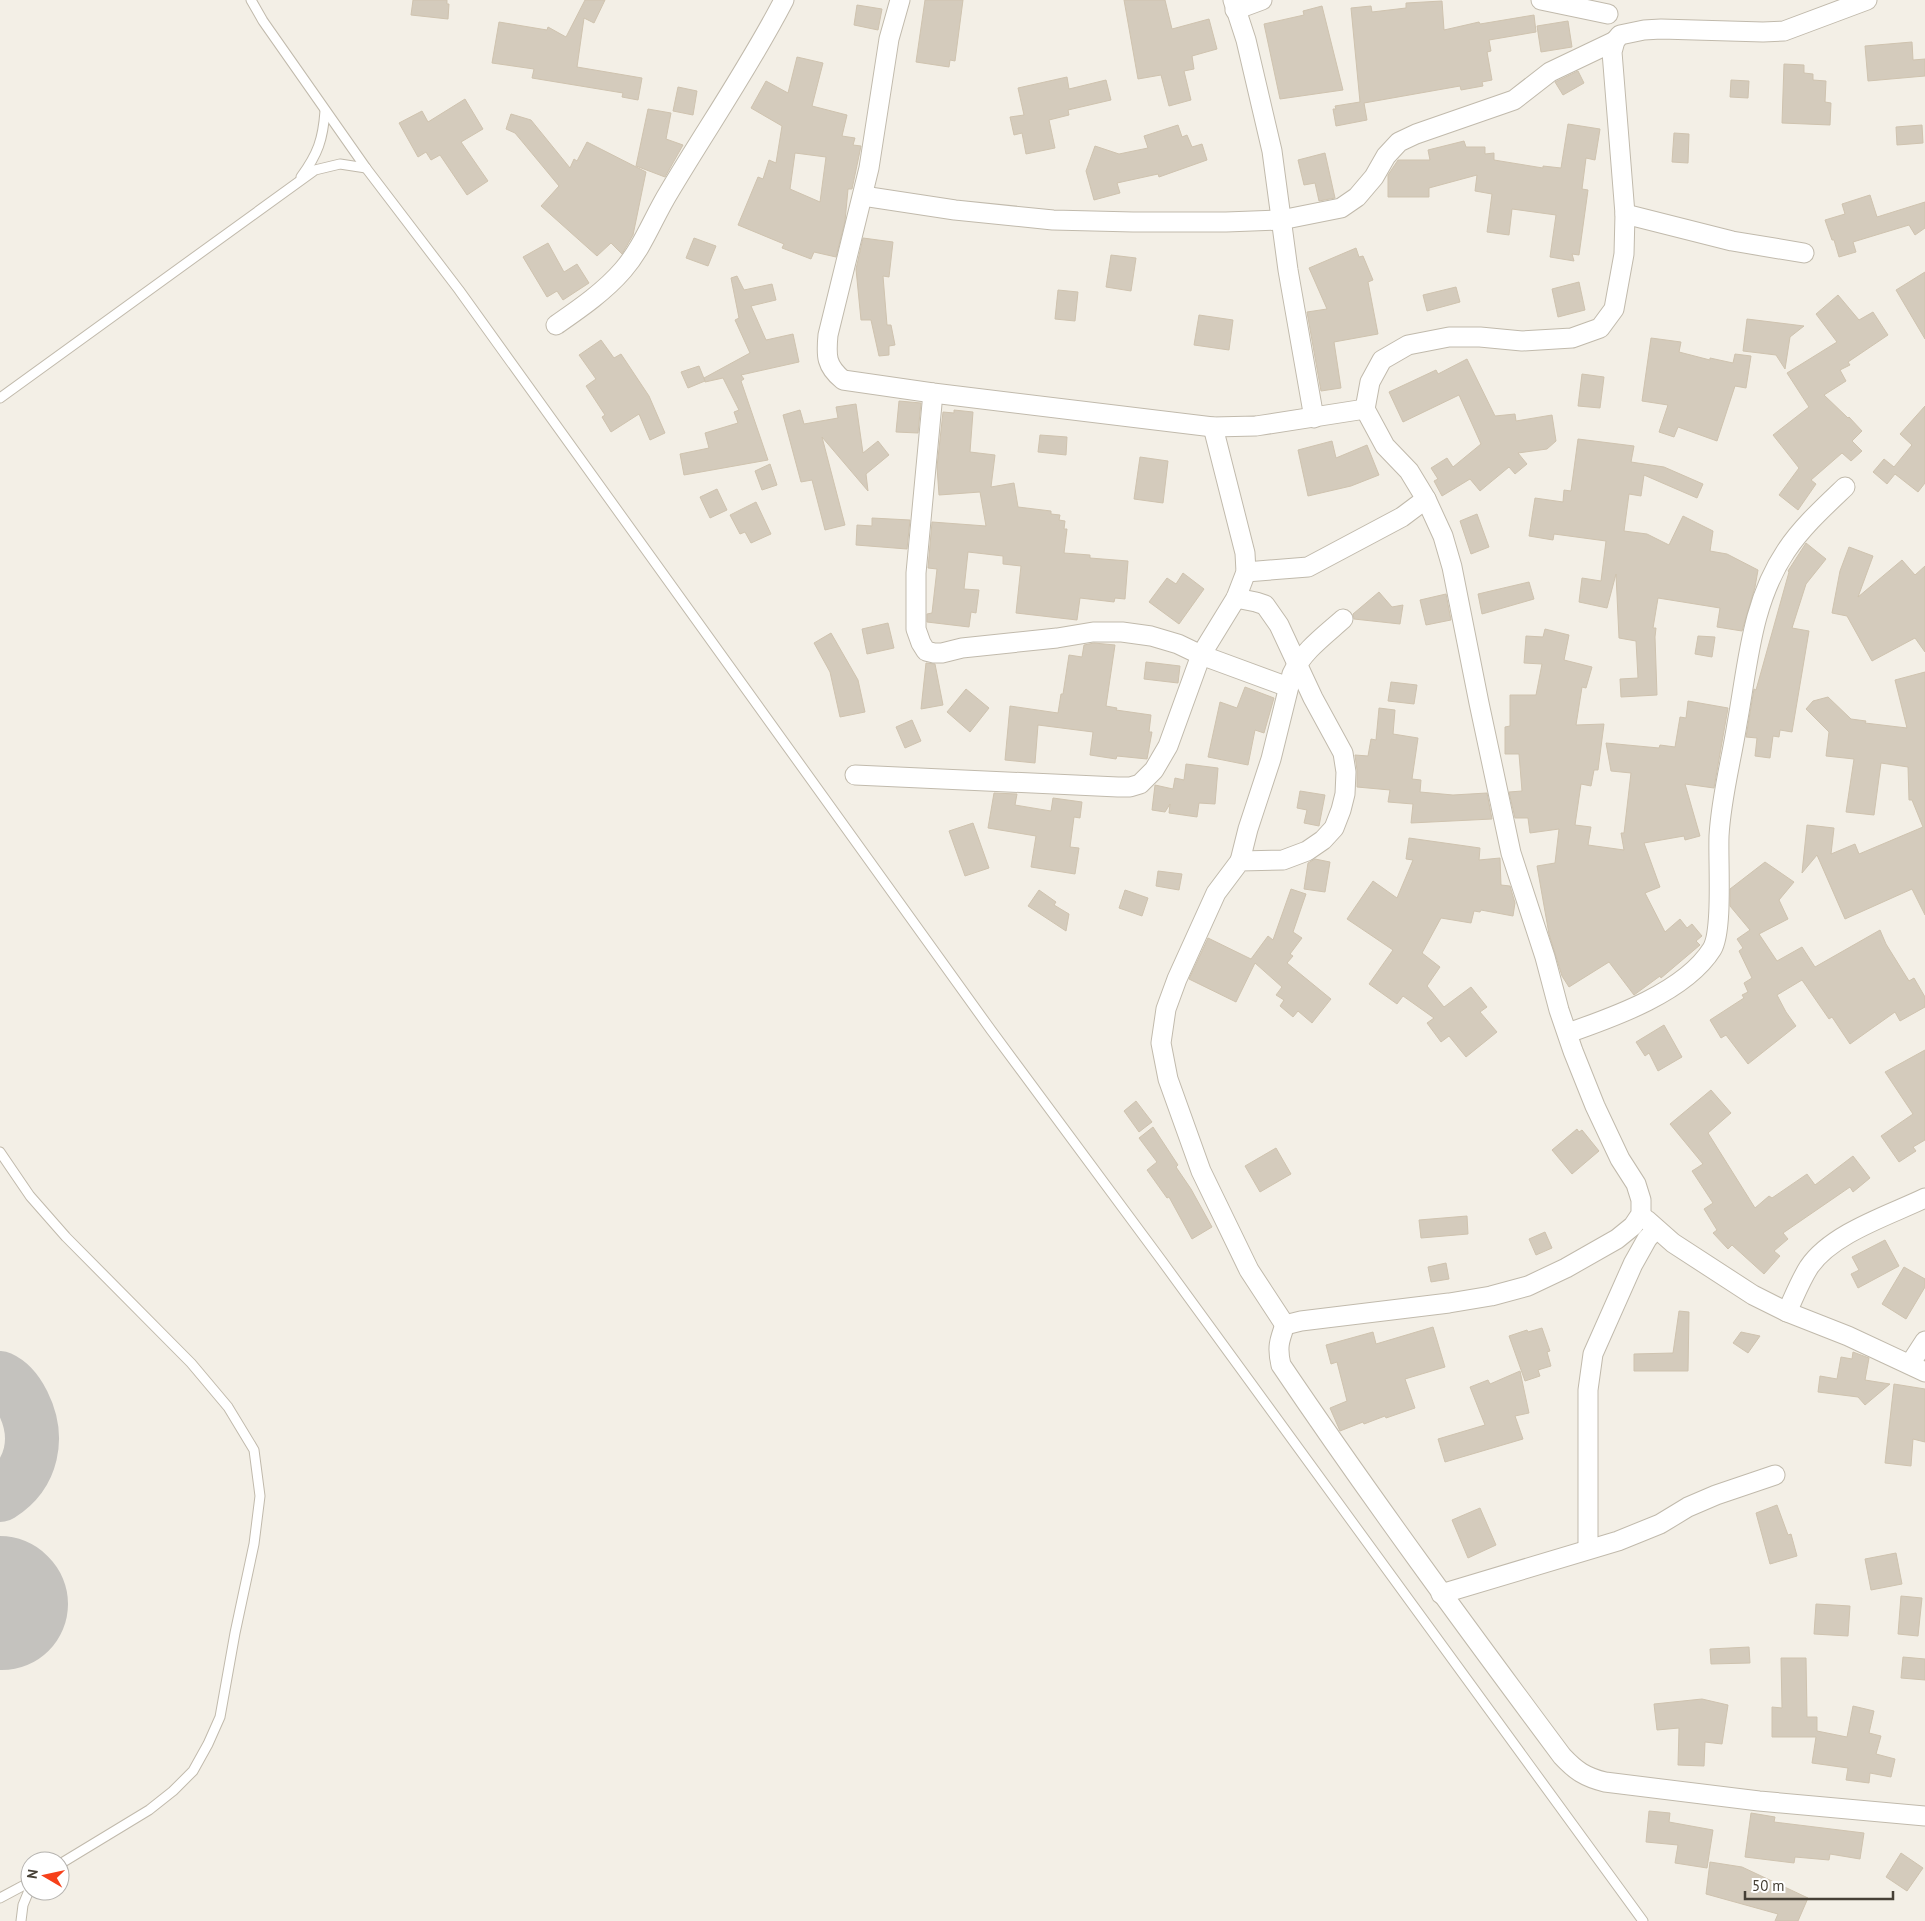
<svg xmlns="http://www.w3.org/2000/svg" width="1925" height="1921" viewBox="0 0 1925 1921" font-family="'PT Sans',sans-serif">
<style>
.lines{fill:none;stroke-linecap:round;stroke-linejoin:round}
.taxiway{stroke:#c4c2be;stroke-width:54}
.runway{stroke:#c4c2be;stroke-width:132}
.building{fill:#d4cbbc;stroke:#cfc3af;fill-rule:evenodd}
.lane-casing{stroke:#c1baac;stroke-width:11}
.street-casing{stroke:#c1baac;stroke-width:21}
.lane{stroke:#fff;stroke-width:9}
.street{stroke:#fff;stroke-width:19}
</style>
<rect width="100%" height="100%" fill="#f3efe6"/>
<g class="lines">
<!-- taxiway -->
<path class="taxiway" d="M0,1378C11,1383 18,1393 23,1403C40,1437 33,1474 0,1495"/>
<!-- runway -->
<polyline class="runway" points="0,1602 2,1604"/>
</g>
<!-- building -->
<g class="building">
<polygon points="413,0 447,0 447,4 449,4 448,19 411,15"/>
<polygon points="585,0 605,0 594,23 584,18 577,67 642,78 638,100 622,97 623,93 532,78 534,69 492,63 499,22 547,30 548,27 566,37"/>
<polygon points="925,0 963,0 955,61 950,60 949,67 916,62"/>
<polygon points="1124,0 1165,0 1172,29 1209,19 1217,49 1192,56 1194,69 1184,71 1191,100 1169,106 1161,75 1138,79"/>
<polygon points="1442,1 1444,30 1479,22 1480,24 1534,15 1536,32 1489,40 1491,51 1487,52 1492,80 1482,82 1483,86 1461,90 1460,86 1364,103 1367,120 1336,126 1333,109 1336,109 1335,106 1360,102 1351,8 1371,6 1372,12 1406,8 1406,3"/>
<polygon points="857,5 882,9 878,30 854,25"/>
<polygon points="1322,6 1343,90 1280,99 1264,24 1304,15 1303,11"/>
<polygon points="1568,21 1572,47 1541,52 1537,26"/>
<polygon points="1912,42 1913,60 1925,59 1925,76 1868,81 1865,46"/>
<path d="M797,57L823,63L812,106L847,115L842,136L855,138L853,145L861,146L852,189H848L845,221L836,257L814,252L811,259L782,248L784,244L738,225L758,177L763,179L769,160L776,163L782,126L751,108L766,81L788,93ZM795,153L826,157L820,202L790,189Z"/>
<polygon points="1784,64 1804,65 1804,73 1813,74 1813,80 1826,81 1825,102 1831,103 1830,125 1782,123"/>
<polygon points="1578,71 1584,83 1563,95 1555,82"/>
<polygon points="1067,77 1069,89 1106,80 1111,100 1068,110 1069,115 1049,120 1055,148 1026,154 1022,133 1014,135 1010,117 1024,115 1018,88"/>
<polygon points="1731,80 1749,81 1748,98 1730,97"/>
<polygon points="678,87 697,91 693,115 673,111"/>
<polygon points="465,99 483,129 461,142 488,181 467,195 440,155 431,160 426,152 418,157 399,123 422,111 428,122"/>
<polygon points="648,109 671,113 666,139 683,145 665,177 636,166"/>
<polygon points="511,114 531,120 570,168 574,159 577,161 587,142 646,172 633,235 622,254 611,243 597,256 541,206 559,186 515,133 506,129"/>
<polygon points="1568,124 1600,129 1595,160 1586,158 1582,189 1588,190 1579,255 1572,254 1574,261 1550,257 1556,215 1512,209 1509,235 1487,232 1492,194 1475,191 1477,175 1429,188 1429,197 1388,197 1388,175 1398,160 1430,160 1428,150 1464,141 1466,147 1485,147 1485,154 1494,153 1494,160 1543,168 1543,166 1561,168"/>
<polygon points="1178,125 1182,137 1187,135 1192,147 1202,144 1207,160 1159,177 1158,174 1117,183 1120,193 1094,200 1086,171 1095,146 1119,154 1148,148 1144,136"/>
<polygon points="1922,125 1923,143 1897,145 1896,127"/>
<polygon points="1674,133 1689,134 1688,163 1672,162"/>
<polygon points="1325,153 1335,198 1319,201 1315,183 1304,185 1298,160"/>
<polygon points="1870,195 1877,217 1925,202 1925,228 1915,235 1909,225 1853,242 1856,252 1839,257 1834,240 1832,240 1825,220 1845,214 1842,204"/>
<polygon points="694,238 716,246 708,266 686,258"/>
<polygon points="863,238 893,242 889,277 883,276 887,325 891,325 895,345 889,346 889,355 879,356 871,320 861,320 856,269"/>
<polygon points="548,243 564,272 577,264 589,283 563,300 557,291 547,297 523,257"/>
<polygon points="1356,248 1359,257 1363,256 1373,280 1368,282 1378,334 1334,342 1341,388 1321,391 1307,312 1327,309 1309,268"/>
<polygon points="1111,255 1136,258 1131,291 1106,287"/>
<polygon points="1925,272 1925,339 1896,290"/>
<polygon points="737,276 744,290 772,284 776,300 751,306 766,340 793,334 799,362 741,375 744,379 741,381 768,460 684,475 680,454 709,448 705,433 738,423 734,412 739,410 723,378 705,382 704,378 750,353 735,320 739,318 731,278"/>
<polygon points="1579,282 1585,310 1558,317 1552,289"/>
<polygon points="1456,287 1460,302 1427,311 1423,295"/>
<polygon points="1058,290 1078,292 1075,321 1055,319"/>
<polygon points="1838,295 1859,320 1873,312 1888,335 1848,362 1850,365 1840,370 1846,381 1824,395 1848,418 1849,417 1862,431 1852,441 1862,451 1851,461 1842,453 1811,480 1816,484 1798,510 1779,495 1799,468 1773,435 1809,407 1787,373 1837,342 1816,314"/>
<polygon points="1199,315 1233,320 1229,350 1194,345"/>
<polygon points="1747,319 1804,326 1790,337 1785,369 1776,355 1743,351"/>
<polygon points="1651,338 1681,342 1679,352 1710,360 1710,358 1733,363 1735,354 1751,356 1746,388 1735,386 1717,441 1678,427 1674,437 1659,432 1668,405 1642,401"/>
<polygon points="601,340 614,358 621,354 649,396 665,433 650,440 639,414 611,432 602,417 605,415 586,386 596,379 579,355"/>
<polygon points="1467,359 1495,416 1515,414 1516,421 1552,415 1556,441 1547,449 1518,453 1527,464 1515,474 1509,467 1480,491 1470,479 1442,496 1434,481 1438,479 1431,468 1447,458 1453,467 1481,444 1459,395 1403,422 1389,392 1436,370 1438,374"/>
<polygon points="699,366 705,381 688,388 681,372"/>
<polygon points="1582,374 1604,377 1600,408 1578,406"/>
<polygon points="899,401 921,403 918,433 896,432"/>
<polygon points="856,404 863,453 878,441 889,455 866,474 868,491 822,437 845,525 825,530 812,480 801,482 783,415 800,410 804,424 838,418 836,407"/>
<polygon points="1925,406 1925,483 1918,492 1895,474 1887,484 1873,472 1884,459 1894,467 1912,445 1900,434"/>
<polygon points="954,410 973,412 970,452 995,455 991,487 1014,483 1018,507 1051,511 1051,514 1060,515 1059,520 1065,521 1064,529 1067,529 1064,553 1090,555 1090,558 1128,561 1125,599 1115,598 1114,602 1080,598 1077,620 1016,613 1021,566 1003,564 1003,556 968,552 964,589 979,590 976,613 971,612 969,627 927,622 927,614 932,613 937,569 928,568 932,522 986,526 980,492 939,495 937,467 943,412 954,413"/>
<polygon points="1040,435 1067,437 1066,455 1038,452"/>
<polygon points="1578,439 1634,446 1631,462 1664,467 1703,484 1697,498 1644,475 1641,496 1629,494 1624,531 1647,534 1669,545 1683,516 1713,531 1710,551 1727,554 1758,570 1755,587 1742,631 1717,627 1720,608 1658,598 1653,628 1656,628 1655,637 1657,695 1621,697 1620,679 1638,678 1636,641 1619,638 1616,574 1607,608 1579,602 1582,578 1601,581 1606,541 1554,534 1553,540 1529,536 1535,498 1563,502 1564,490 1571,491"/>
<polygon points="1332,441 1336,458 1367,445 1379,475 1351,486 1308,496 1298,450"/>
<polygon points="1140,457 1168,461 1163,503 1134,499"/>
<polygon points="770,464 777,485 762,490 755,471"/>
<polygon points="717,489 727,510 710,518 700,497"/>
<polygon points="756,502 771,534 751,543 745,532 740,534 730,515"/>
<polygon points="1477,514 1489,547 1471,554 1460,521"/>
<polygon points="872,518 910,520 907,549 856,545 857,525 872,526"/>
<polygon points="1806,543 1826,559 1806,584 1792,628 1809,631 1792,732 1780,730 1779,737 1773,736 1770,758 1755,756 1757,738 1746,737 1754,689 1756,690 1789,572 1788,571"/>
<polygon points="1849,547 1873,556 1858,597 1902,560 1915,575 1925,566 1925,652 1915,638 1872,661 1847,616 1832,613 1840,571"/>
<polygon points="1183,573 1204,589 1179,624 1149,602 1167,578 1176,584"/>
<polygon points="1529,582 1534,599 1482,614 1478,594"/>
<polygon points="1379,592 1392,607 1403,605 1400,624 1354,619 1353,614"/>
<polygon points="1446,594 1451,620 1426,625 1420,600"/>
<polygon points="888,623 894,648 867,654 862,629"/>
<polygon points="1545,629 1569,635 1564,660 1592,667 1586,688 1582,687 1576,725 1604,724 1598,770 1594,770 1591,786 1581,784 1575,825 1591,827 1588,845 1624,850 1621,833 1624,833 1631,773 1611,771 1606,743 1659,748 1660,745 1675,747 1680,717 1686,718 1688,701 1728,708 1714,788 1685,784 1700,836 1685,840 1684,836 1644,843 1660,887 1645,893 1665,932 1680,919 1687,928 1692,924 1702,936 1696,941 1700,945 1661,978 1660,976 1634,995 1609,962 1569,987 1562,976 1549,934 1537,866 1555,863 1559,829 1530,833 1528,818 1515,818 1509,792 1522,791 1519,754 1505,754 1505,727 1510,726 1510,695 1536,695 1542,664 1524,663 1526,636 1543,637"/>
<polygon points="831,633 858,680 865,712 840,717 830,672 814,643"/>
<polygon points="1698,636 1715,637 1712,657 1695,654"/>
<polygon points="1094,643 1115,645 1106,706 1117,708 1116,710 1151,715 1149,732 1152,732 1147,759 1117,756 1116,759 1090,755 1093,732 1038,725 1035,763 1005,760 1010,706 1058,713 1061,694 1063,694 1069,655 1082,657 1084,645"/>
<polygon points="1146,662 1180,666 1178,683 1144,679"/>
<polygon points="926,663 935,664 943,705 921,709"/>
<polygon points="1925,672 1925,915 1912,889 1845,919 1817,855 1802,873 1807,825 1834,828 1831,854 1855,844 1859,854 1923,827 1912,800 1909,800 1908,767 1881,763 1874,815 1846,812 1854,759 1826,756 1829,732 1806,709 1813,701 1828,697 1851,719 1866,721 1865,723 1907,728 1895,680"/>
<polygon points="1391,682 1417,685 1414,704 1388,701"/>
<polygon points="1245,687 1274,698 1264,733 1255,730 1248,765 1208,757 1220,702 1237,708"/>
<polygon points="966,689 989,708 970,732 947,712"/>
<polygon points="1379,708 1395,710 1393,734 1418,738 1412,779 1421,780 1420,792 1453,795 1487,793 1492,819 1411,823 1413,804 1388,802 1390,790 1357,787 1357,770 1355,755 1368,756 1371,739 1376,740"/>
<polygon points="912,720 921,741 905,748 896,727"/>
<polygon points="1186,764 1218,768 1215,804 1199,803 1197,817 1169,813 1170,804 1165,812 1152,810 1155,785 1173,789 1175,778 1184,780"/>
<polygon points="1300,791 1325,795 1319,826 1304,823 1307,810 1297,808"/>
<polygon points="994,793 1017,794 1015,805 1051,811 1053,798 1082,802 1080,818 1074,817 1070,847 1079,848 1075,874 1031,867 1036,836 988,828"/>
<polygon points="973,823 989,868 965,876 949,831"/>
<polygon points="1409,838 1480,848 1479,860 1500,858 1501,885 1510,886 1515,903 1513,916 1481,910 1480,912 1474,911 1471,923 1441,918 1422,953 1440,967 1427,986 1444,1007 1471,987 1487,1007 1480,1012 1497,1032 1466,1057 1449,1036 1441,1042 1427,1023 1434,1018 1403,996 1397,1004 1369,984 1393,950 1347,919 1373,881 1397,898 1413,860 1406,859"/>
<polygon points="1315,859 1330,862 1325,892 1304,889 1308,863"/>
<polygon points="1765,862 1794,882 1779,900 1788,919 1759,934 1777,961 1802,947 1815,967 1880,930 1886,944 1909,981 1914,978 1925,997 1925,1007 1900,1021 1895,1012 1850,1044 1832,1017 1829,1019 1802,980 1777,995 1786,1012 1796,1026 1748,1064 1726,1035 1721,1038 1710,1020 1744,998 1742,995 1748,992 1744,983 1752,978 1739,951 1743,948 1737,939 1750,930 1730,906 1730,889"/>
<polygon points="1158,871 1182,874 1179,890 1156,886"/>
<polygon points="1291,889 1306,894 1293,932 1302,938 1290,954 1293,956 1287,963 1331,999 1312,1023 1298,1011 1293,1017 1280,1006 1284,1000 1276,995 1282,987 1255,963 1236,1002 1189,979 1208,938 1251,959 1268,936 1273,940"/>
<polygon points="1039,890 1056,902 1054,905 1069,914 1066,931 1028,906"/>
<polygon points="1125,890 1148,898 1142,916 1119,908"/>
<polygon points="1664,1025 1682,1057 1658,1071 1649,1053 1645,1056 1636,1042"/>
<polygon points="1925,1050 1925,1140 1913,1147 1916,1151 1899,1162 1881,1136 1913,1114 1885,1072"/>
<polygon points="1711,1090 1731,1113 1708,1133 1755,1208 1769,1196 1772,1198 1807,1174 1815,1185 1853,1156 1870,1178 1853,1192 1850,1187 1783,1233 1788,1239 1774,1251 1780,1256 1764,1274 1732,1245 1728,1249 1713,1233 1717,1230 1704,1209 1713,1203 1692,1171 1703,1164 1670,1124"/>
<polygon points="1136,1101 1152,1122 1139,1132 1124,1111"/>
<polygon points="1153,1127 1178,1165 1176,1167 1191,1189 1212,1227 1192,1239 1169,1197 1167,1198 1147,1170 1157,1162 1139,1138"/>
<polygon points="1577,1129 1579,1132 1582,1130 1599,1151 1572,1174 1552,1150"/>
<polygon points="1276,1148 1291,1174 1260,1192 1245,1166"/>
<polygon points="1467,1216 1468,1234 1421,1238 1419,1220"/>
<polygon points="1545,1232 1552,1248 1536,1255 1529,1239"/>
<polygon points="1885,1240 1899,1266 1858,1288 1851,1274 1859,1270 1852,1257"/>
<polygon points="1446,1263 1449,1279 1431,1282 1428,1267"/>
<polygon points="1904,1267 1925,1279 1925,1287 1906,1319 1882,1304"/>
<polygon points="1679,1311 1689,1312 1688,1371 1634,1371 1634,1354 1673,1353"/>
<polygon points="1433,1327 1445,1367 1405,1379 1415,1408 1386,1418 1385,1416 1364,1424 1363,1422 1340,1431 1330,1408 1347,1401 1337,1362 1331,1364 1326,1345 1373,1332 1376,1344"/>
<polygon points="1542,1328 1550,1351 1547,1352 1551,1366 1538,1370 1540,1376 1525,1381 1509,1336 1527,1330 1528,1332"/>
<polygon points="1741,1332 1760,1336 1748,1353 1733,1343"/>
<polygon points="1853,1352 1869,1358 1865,1380 1890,1384 1865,1405 1858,1397 1818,1392 1820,1376 1837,1379 1841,1357 1852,1359"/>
<polygon points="1520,1371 1529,1413 1515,1416 1523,1439 1445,1462 1438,1439 1485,1425 1470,1387 1488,1380 1490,1384"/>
<polygon points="1894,1384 1925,1389 1925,1442 1913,1439 1911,1466 1885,1463"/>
<polygon points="1777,1505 1788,1535 1791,1534 1797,1556 1770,1564 1756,1513"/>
<polygon points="1480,1508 1496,1545 1468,1558 1452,1520"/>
<polygon points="1896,1553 1902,1584 1871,1590 1865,1559"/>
<polygon points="1901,1596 1922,1598 1918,1636 1898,1634"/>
<polygon points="1816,1604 1850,1606 1848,1636 1814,1634"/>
<polygon points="1749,1647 1750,1663 1711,1664 1710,1649"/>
<polygon points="1903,1657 1925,1659 1925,1680 1901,1678"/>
<polygon points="1781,1658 1806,1658 1807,1717 1817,1717 1817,1731 1847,1737 1853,1706 1874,1711 1869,1733 1881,1736 1876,1754 1895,1759 1891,1777 1870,1773 1869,1783 1846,1780 1848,1768 1812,1763 1816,1737 1772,1737 1772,1707 1782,1708"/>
<polygon points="1702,1699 1728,1705 1722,1744 1705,1742 1704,1766 1678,1765 1679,1728 1657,1730 1654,1704"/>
<polygon points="1649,1811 1670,1813 1669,1822 1713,1830 1707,1868 1675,1863 1678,1845 1646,1842"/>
<polygon points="1751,1813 1775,1817 1774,1822 1864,1833 1860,1859 1830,1854 1829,1860 1795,1857 1794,1863 1745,1857"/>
<polygon points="1901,1853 1923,1868 1907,1891 1886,1877"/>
<polygon points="1710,1862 1742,1867 1808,1898 1798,1921 1775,1921 1778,1914 1706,1894"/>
</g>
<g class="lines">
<defs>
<g id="lane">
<polyline points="251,0 263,21 366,168 459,290 991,1030 1162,1261 1643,1921"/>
<path d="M301,177C318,154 323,139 325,111"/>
<polyline points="0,398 315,170 340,164 366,168"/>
<polyline points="0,1152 30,1196 66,1237 191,1363 228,1407 254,1450 260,1496 254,1544 235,1633 220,1717 208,1744 193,1771 173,1791 149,1810 60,1864"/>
<polyline points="0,1898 30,1882"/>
<polyline points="21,1921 23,1905 30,1888"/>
</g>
<g id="street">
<path d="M900,0L889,39L869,168L828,335C826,356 826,366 843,380L933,393L1213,427L1256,426L1365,409"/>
<polyline points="1233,0 1246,40 1272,151 1288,270 1314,418"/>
<polyline points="1541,0 1608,14"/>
<path d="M1867,0L1784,31L1763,32L1661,29L1644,30L1620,35L1615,41L1612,52L1625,214L1624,254L1614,309L1600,328L1572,338L1522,341L1480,337H1449L1408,345L1382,360L1370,382L1365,409L1385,446L1409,471L1426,499L1443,536L1452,567L1479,703L1511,853L1545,957L1559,1010L1573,1051L1595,1106L1620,1159L1636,1184L1641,1200V1214L1633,1226L1617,1239L1566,1268L1528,1286L1491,1296L1449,1303L1301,1321L1285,1325C1279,1341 1277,1348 1281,1365C1371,1498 1466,1627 1562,1756C1576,1771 1585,1777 1605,1782L1759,1801L1925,1816"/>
<polyline points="1235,10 1262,0"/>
<polyline points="863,196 955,210 1053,220 1133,222 1226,222 1281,220 1341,208 1357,197 1374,177 1386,156 1399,142 1416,134 1514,100 1550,72 1615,41"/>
<polyline points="1625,214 1732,241 1804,253"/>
<path d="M556,325C579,309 604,292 623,270C643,247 653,218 669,192C707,128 750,66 784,0"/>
<polyline points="933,393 916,573 916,629 921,643 926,651 934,653 942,653 962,648 1057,638 1093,632 1122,632 1151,636 1178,644 1201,655 1288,687"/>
<polyline points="1246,572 1308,567 1402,517 1426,499"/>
<polyline points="1236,598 1256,602 1265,605 1279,625 1313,698 1343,753 1346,772 1345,794 1341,810 1334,828 1323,840 1307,851 1283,860 1240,861 1216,893 1177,979 1166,1009 1161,1043 1168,1079 1201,1171 1249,1270 1285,1325"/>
<polyline points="855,775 1118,787 1130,787 1140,784 1154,770 1168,746 1201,655 1236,598 1246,572 1245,553 1213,427"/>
<path d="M1240,861L1248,829L1271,759L1292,674C1303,651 1324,636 1343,619"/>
<path d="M1568,1033C1614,1017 1685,992 1712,949C1723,931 1718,861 1719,836C1721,798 1731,762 1737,724C1748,665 1751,603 1786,551C1802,527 1824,507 1845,487"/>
<polyline points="1647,1220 1673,1243 1753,1295 1787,1312 1848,1336 1925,1372"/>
<path d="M1787,1312C1794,1297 1800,1281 1809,1267C1832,1233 1890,1215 1925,1198"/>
<polyline points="1910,1364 1925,1341"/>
<polyline points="1588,1549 1588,1390 1593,1354 1633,1264 1647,1239 1656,1229"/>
<polyline points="1441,1594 1618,1541 1660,1524 1688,1507 1716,1495 1775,1475"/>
</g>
</defs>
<!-- lane casing -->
<use href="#lane" class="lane-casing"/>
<!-- street casing -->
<use href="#street" class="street-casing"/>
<!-- lane -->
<use href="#lane" class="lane"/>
<!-- street -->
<use href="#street" class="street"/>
</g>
<!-- north arrow -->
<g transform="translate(45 1876) rotate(279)"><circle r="24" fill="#ffffff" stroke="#b5b3af"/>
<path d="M0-4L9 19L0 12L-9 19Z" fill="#f6401a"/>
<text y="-8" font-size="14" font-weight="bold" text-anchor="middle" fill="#464036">N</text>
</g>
<!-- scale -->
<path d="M1745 1891v8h148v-8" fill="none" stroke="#464036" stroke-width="2.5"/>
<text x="1752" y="1891" font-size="15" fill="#464036" stroke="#ffffff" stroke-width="4" paint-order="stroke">50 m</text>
</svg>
